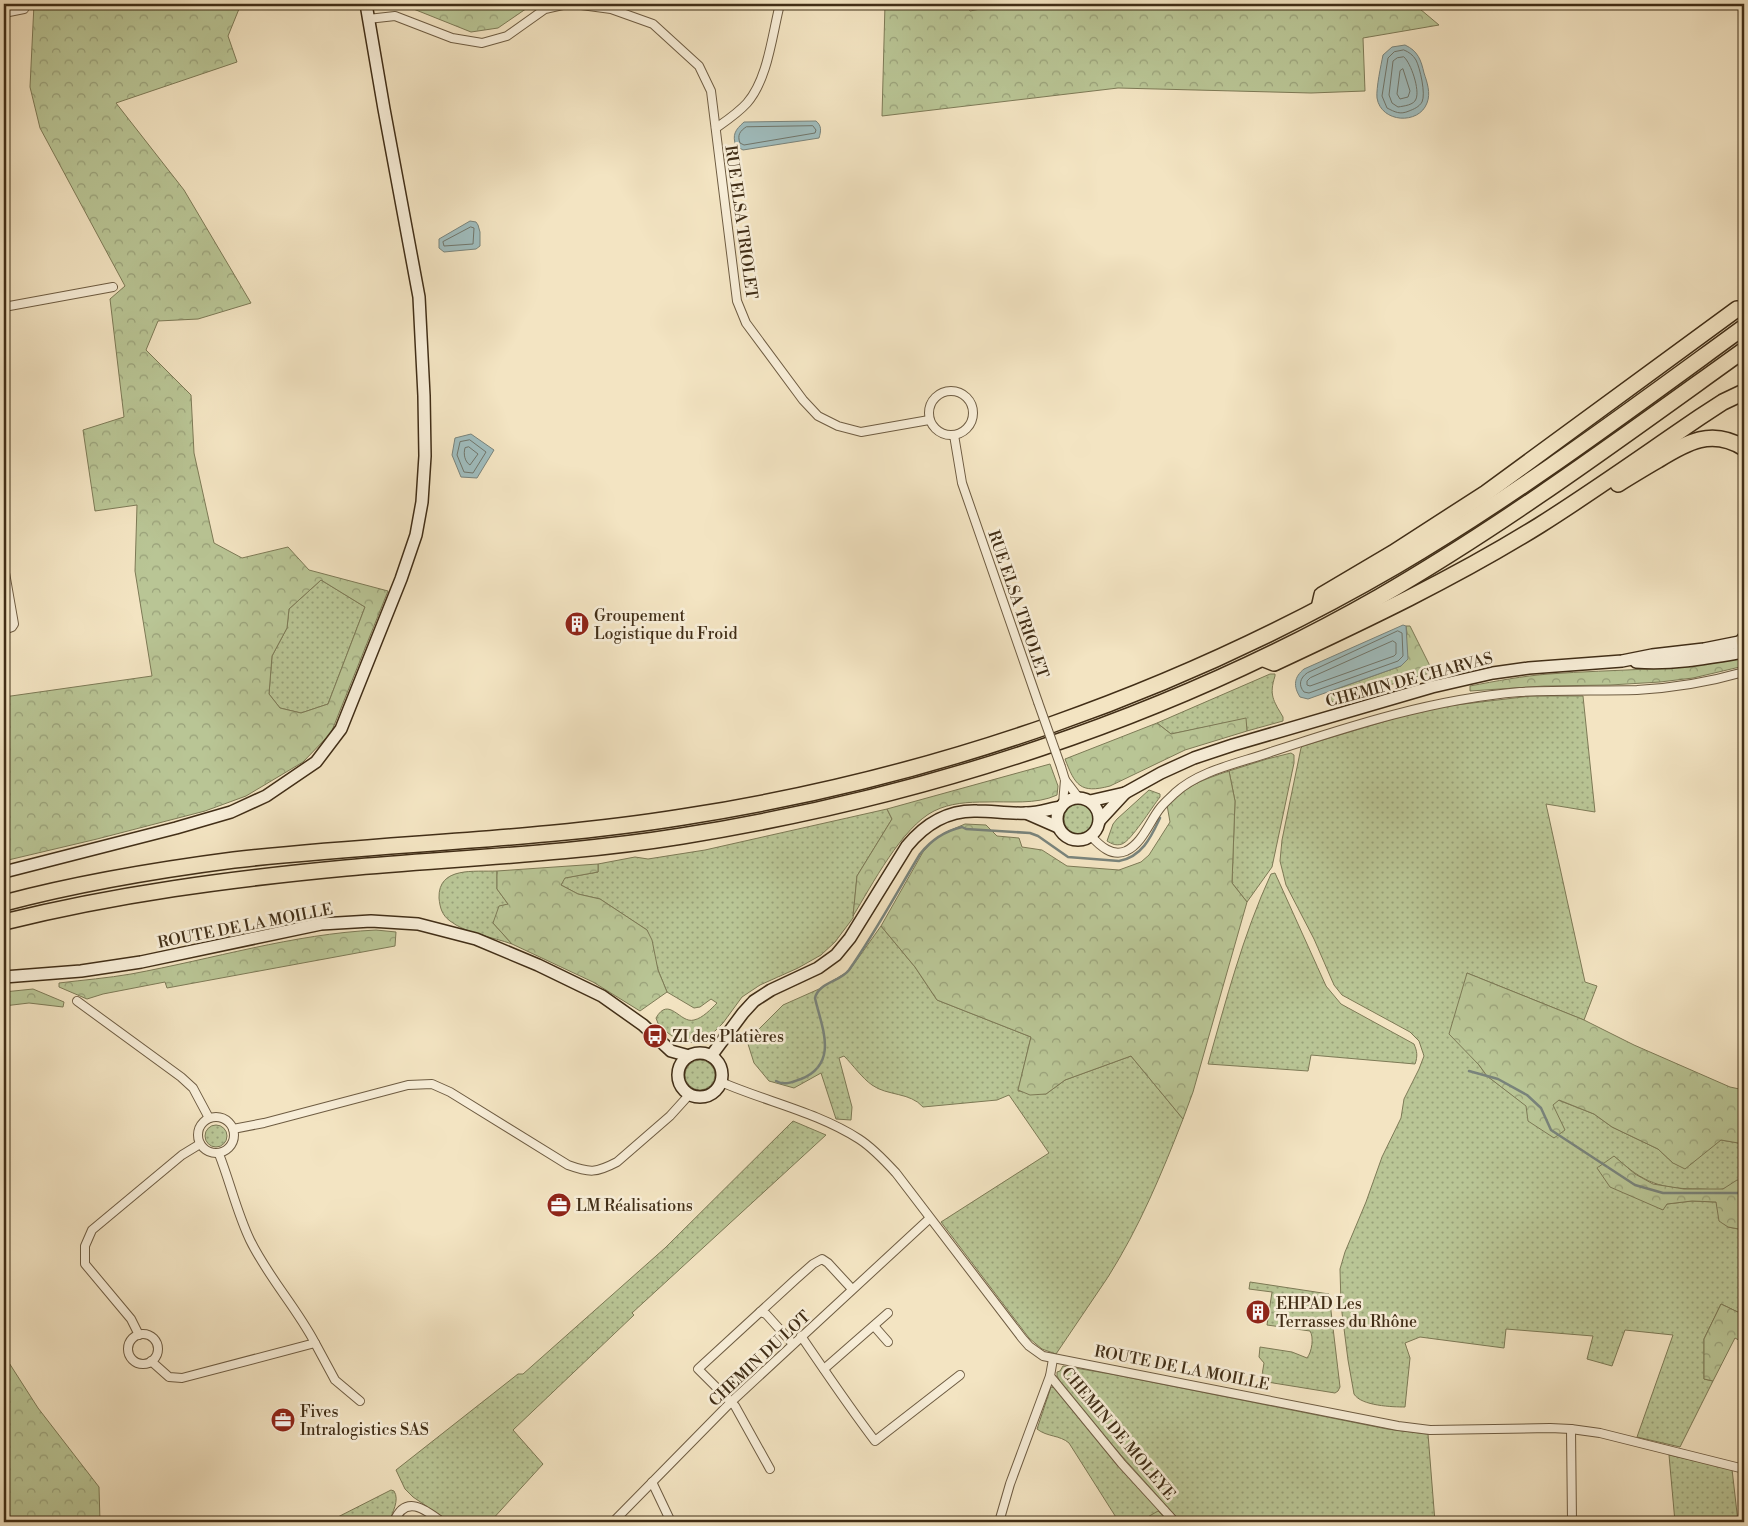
<svg xmlns="http://www.w3.org/2000/svg" width="1748" height="1526" viewBox="0 0 1748 1526" font-family="'Libre Bodoni',serif">
<style>
.green{fill:url(#green-dots);stroke:#7d7a56}
.forest{fill:url(#forest-crowns);stroke:#7d7a56;fill-rule:evenodd}
.pitch{fill:#b9c595;stroke:#7d7a56}
.water{fill:#9fbcbd;stroke:#79837b}
.lines{fill:none;stroke-linecap:round;stroke-linejoin:round}
.shore{stroke:#70756a;stroke-width:1}
.stream{stroke:#79837b;stroke-width:2.5}
.street-casing{stroke:#6e5c42;stroke-width:10}
.secondary-casing{stroke:#412e17;stroke-width:14}
.highway-casing{stroke:#412e17;stroke-width:18}
.street{stroke:#f7edd7;stroke-width:8}
.secondary{stroke:#f7edd7;stroke-width:11}
.highway{stroke:#f3e4c2;stroke-width:15}
.street-bridge-casing{stroke:#6e5c42;stroke-width:10;stroke-linecap:butt}
.street-bridge{stroke:#f7edd7;stroke-width:8}
.labels{text-anchor:middle;stroke-width:5;stroke-linejoin:round;paint-order:stroke}
.street-label{font-size:16px;fill:#412e17;stroke:#f7edd7}
.poi-label{font-size:16px;fill:#412e17;stroke:#f7edd7;text-anchor:start}
</style>
<defs>
<pattern id="green-dots" width="8" height="8" patternUnits="userSpaceOnUse" patternTransform="scale(1.25)"><rect width="8" height="8" fill="#b9c595"/><path d="M2 2h.1M6 6h.1" fill="none" stroke="#98a079" stroke-width="1.8" stroke-linecap="round"/></pattern>
<pattern id="forest-crowns" width="20" height="18" patternUnits="userSpaceOnUse" patternTransform="scale(1.25)"><rect width="20" height="18" fill="#b9c595"/><path d="M2 6a3 3 0 1 1 6 0M12 15a3 3 0 1 1 6 0" fill="none" stroke="#98a079"/></pattern>
</defs>
<rect width="100%" height="100%" fill="#f3e4c2"/>
<filter id="stains"><feTurbulence type="fractalNoise" baseFrequency=".004" numOctaves="4"/><feColorMatrix values="0 0 0 0 .2 0 0 0 0 .09 0 0 0 0 .02 0 0 0 .5 -.17"/></filter>
<radialGradient id="worn" r=".72"><stop offset=".6" stop-color="#630" stop-opacity="0"/><stop offset="1" stop-color="#630" stop-opacity=".3"/></radialGradient>
<!-- green -->
<g class="green">
<polygon points="321,580 365,607 328,704 301,713 280,708 269,694 272,656 287,628 289,609"/>
<path d="M1270,674H1275V676C1269,695 1273,700 1283,717V721L1247,731L1245,719L1171,734L1157,723Z"/>
<path d="M1531,696H1583L1595,812L1546,804L1585,982L1597,986L1584,1020L1467,973L1479,1065L1487,1076L1527,1106L1553,1104L1558,1100L1594,1114L1612,1127L1658,1149L1673,1163L1721,1140L1744,1144V1181C1732,1180 1733,1186 1723,1189C1717,1191 1707,1189 1700,1189C1660,1189 1644,1183 1615,1157L1662,1210L1667,1204L1692,1201L1716,1202L1728,1227L1744,1230V1315L1721,1304L1704,1339V1379L1713,1381L1680,1447L1637,1437L1673,1335L1625,1330L1612,1366L1587,1359L1593,1336L1506,1329L1504,1348L1420,1337L1405,1343L1410,1358L1405,1407C1393,1407 1361,1406 1354,1394L1348,1360L1341,1305L1340,1269L1345,1252L1366,1202L1382,1157L1401,1118L1404,1099L1419,1069L1424,1056L1419,1041L1410,1032L1342,995L1334,985L1314,939L1286,885L1280,861L1282,840L1301,748L1303,746L1406,715L1439,707Z"/>
<polygon points="1291,753 1294,755 1294,763 1272,867 1247,902 1232,883 1235,801 1229,771 1267,759"/>
<path d="M1149,790L1160,794V797C1152,807 1131,841 1122,844C1116,846 1112,844 1107,841L1113,824L1117,819Z"/>
<circle cx="1079" cy="819" r="15"/>
<path d="M887,809L892,819L857,876L853,918L835,942L821,955L798,968L760,985L742,997L723,1023L708,1038L701,1042L681,1043L659,1026L656,1018C669,995 680,1024 694,1020C703,1018 711,1009 717,1003L711,999L700,1007L694,1008L667,992L658,970L647,930L600,899L578,894L561,885L564,878L598,872V864L635,857L648,859L705,850Z"/>
<path d="M497,871V889L508,904L493,923L512,944C493,937 467,934 450,921C442,915 440,908 439,898C438,866 475,872 497,871Z"/>
<path d="M1275,873L1326,986L1341,1004L1414,1044C1417,1051 1418,1056 1415,1064L1311,1055L1308,1071L1208,1064C1226,1000 1243,935 1271,874Z"/>
<path d="M881,926L915,967L937,1000L1031,1037L1018,1091L1046,1094L1065,1080L1131,1056L1183,1119C1162,1173 1139,1228 1108,1277C1091,1303 1073,1328 1056,1354L1042,1349L1029,1338L941,1222L1049,1153L1009,1095L997,1100L923,1107C910,1092 887,1096 872,1085C862,1078 853,1065 844,1056L839,1058L852,1107L851,1120L836,1119L821,1073L794,1088L769,1081L754,1063L748,1044L757,1031L783,1005L819,989L849,971Z"/>
<circle cx="700" cy="1075" r="15"/>
<polygon points="793,1121 826,1135 632,1313 634,1315 513,1430 543,1464 490,1522 450,1522 413,1497 405,1489 396,1470 518,1374 523,1374 665,1248"/>
<circle cx="216" cy="1136" r="11"/>
<path d="M1250,1282L1329,1294L1340,1387L1338,1391L1335,1393L1261,1381L1264,1363L1259,1357L1260,1347L1292,1352L1307,1358C1312,1352 1314,1337 1310,1331L1267,1325L1272,1292L1249,1289Z"/>
<polygon points="1063,1366 1111,1374 1387,1429 1428,1434 1435,1522 1181,1522 1103,1435 1061,1384 1057,1376 1057,1372 1060,1371"/>
<path d="M1051,1387L1055,1388L1068,1402L1173,1522H1119L1069,1443C1060,1435 1047,1437 1037,1429Z"/>
<polygon points="1669,1455 1732,1469 1738,1522 1675,1522"/>
<path d="M391,1490L394,1491C400,1500 392,1513 389,1522H328Z"/>
</g>
<!-- forest -->
<g class="forest">
<path d="M34,4H241L228,36L237,62L116,103L184,190L251,303L198,319L158,321L146,350L191,395L194,453L214,543L242,558L288,547L309,570L388,591L331,733L303,762L246,796L205,811L97,839L4,861V697L152,676L135,571L137,505L95,511L83,430L124,417L110,299L125,286L40,128L30,87ZM321,580L365,607L328,704L301,713L280,708L269,694L272,656L287,628L289,609Z"/>
<polygon points="401,4 533,4 498,28 471,32"/>
<polygon points="885,4 966,4 970,11 1007,4 1382,4 1420,9 1439,25 1363,38 1365,91 1311,93 1118,88 882,116"/>
<polygon points="1406,626 1410,626 1433,672 1332,702 1328,692 1401,666 1407,633"/>
<path d="M1744,658V666L1693,678L1660,682L1610,685L1544,686L1470,691V686C1496,681 1523,676 1549,674C1615,669 1680,671 1744,658Z"/>
<path d="M1246,718L1247,731L1185,750L1110,786C1080,794 1075,785 1065,759L1157,723L1171,734Z"/>
<path d="M1050,764L1058,786L1057,795C1036,805 1009,801 986,802C968,802 950,803 934,811C902,827 872,885 853,916L857,876L892,819L887,809Z"/>
<path d="M1229,771L1235,801L1232,883L1247,902L1193,1092L1183,1119L1131,1056L1065,1080L1046,1094L1030,1095L1018,1090L1031,1037L937,1000L915,967L881,926L923,852L932,842L944,833L965,824L986,825L997,836L1019,838L1022,847L1042,850L1067,866L1119,870L1141,862L1149,855L1170,822L1167,805C1188,785 1202,780 1229,771Z"/>
<polygon points="598,864 598,872 565,878 561,885 578,894 600,899 647,930 652,940 658,970 667,992 640,1011 593,982 512,944 493,923 499,906 508,904 497,889 497,871"/>
<path d="M376,930L396,932L395,946L167,988L165,982L103,994L87,999L59,987V983C83,980 108,978 131,974C213,959 293,934 376,930Z"/>
<polygon points="1467,973 1584,1020 1634,1045 1730,1087 1744,1090 1744,1144 1721,1140 1685,1169 1673,1163 1658,1149 1612,1127 1594,1114 1559,1100 1553,1105 1565,1130 1554,1138 1528,1121 1526,1106 1487,1076 1479,1065 1449,1034"/>
<polygon points="33,989 64,1002 63,1007 29,1003 4,1006 4,992"/>
<polygon points="1614,1156 1635,1174 1653,1184 1684,1189 1723,1189 1737,1180 1744,1181 1744,1230 1728,1227 1719,1221 1716,1202 1692,1201 1667,1204 1663,1210 1610,1187 1597,1168"/>
<polygon points="1721,1304 1744,1315 1744,1343 1735,1338 1713,1381 1704,1379 1704,1339"/>
<polygon points="4,1355 38,1408 99,1487 100,1522 4,1522"/>
</g>
<!-- pitch -->
<polygon class="pitch" points="1158,1511 1169,1522 1139,1522"/>
<!-- water -->
<g class="water">
<path d="M1405,45C1418,51 1421,60 1424,73C1427,82 1431,93 1427,103C1419,125 1381,123 1377,98C1376,88 1381,65 1383,55L1392,47Z"/>
<path d="M816,121C822,126 821,131 819,138L743,150L736,146C732,135 735,130 744,122Z"/>
<polygon points="470,221 476,222 478,225 480,232 480,246 476,249 444,252 439,248 439,239"/>
<polygon points="471,434 494,450 477,478 461,477 452,455 455,438"/>
<path d="M1403,625L1406,626L1408,659L1401,666L1308,699L1300,697C1293,686 1294,677 1304,669Z"/>
</g>
<g class="lines">
<!-- shore -->
<g class="shore">
<path d="M1404,50C1409,52 1413,55 1416,60C1420,68 1426,94 1422,102C1419,107 1414,109 1409,111C1400,115 1395,112 1387,108L1382,96L1388,58L1394,52Z"/>
<path d="M1404,57C1411,63 1420,90 1416,99C1414,105 1404,106 1398,107L1392,103L1389,95L1393,61L1397,58Z"/>
<polygon points="1403,69 1410,91 1408,97 1400,99 1397,94 1400,71"/>
<path d="M813,126L816,130L815,133L744,145L740,143C737,135 740,131 746,127Z"/>
<polygon points="471,227 474,228 473,244 444,246 443,242"/>
<polygon points="470,440 486,452 473,473 464,472 457,455 460,442"/>
<path d="M469,447L478,454L470,465C465,462 463,454 465,448Z"/>
<path d="M1398,631L1402,633L1403,656L1398,661L1309,693L1304,692C1298,685 1300,678 1307,673Z"/>
<polygon points="1393,641 1396,643 1396,654 1394,656 1310,686 1307,685 1307,681 1310,678"/>
</g>
<!-- stream -->
<g class="stream">
<polyline points="1469,1071 1498,1079 1527,1095 1541,1108 1551,1130 1635,1185 1663,1193 1744,1193"/>
<path d="M776,1081C785,1086 792,1082 801,1079C840,1063 821,1026 815,998C819,982 840,982 849,970C875,933 897,892 920,854C931,840 945,831 962,827L966,829L1030,833L1038,836L1068,857L1119,861C1142,857 1151,837 1160,818"/>
</g>
<defs>
<g id="street">
<polyline points="574,4 611,9 653,24 699,66 711,91 737,301 746,323 803,400 818,416 838,426 861,432 929,420"/>
<polyline points="4,13 24,9"/>
<polyline points="368,19 395,16 452,38 482,43 507,36 545,9 567,4"/>
<path d="M716,128C726,121 738,113 747,103C768,79 772,35 780,4"/>
<polyline points="4,307 113,287"/>
<circle cx="951" cy="413" r="22"/>
<polyline points="954,435 962,483 1038,702"/>
<polyline points="4,567 14,624 12,627 4,630"/>
<polyline points="1061,767 1065,780 1063,804"/>
<polyline points="1065,780 1078,797"/>
<path d="M1091,836C1100,846 1112,857 1126,851C1143,843 1150,820 1161,807C1165,802 1170,798 1175,793C1200,770 1240,763 1271,752C1353,725 1434,699 1520,692C1559,690 1598,691 1637,690C1673,688 1709,682 1744,672"/>
<polyline points="77,1001 181,1077 193,1088 209,1118"/>
<path d="M721,1082C767,1102 817,1112 859,1139C873,1148 885,1161 896,1173L1022,1338L1029,1346L1043,1356L1398,1426L1430,1430L1550,1428L1571,1429L1600,1433L1744,1469"/>
<circle cx="216" cy="1135" r="18"/>
<path d="M233,1129L264,1123L408,1085L432,1084L450,1092L568,1165C590,1173 596,1173 617,1162L670,1116L689,1095"/>
<polyline points="760,1312 766,1314 793,1344"/>
<polyline points="874,1326 888,1342"/>
<circle cx="143" cy="1349" r="15"/>
<polyline points="139,1335 131,1319 85,1264 85,1246 92,1230 182,1155 200,1144"/>
<path d="M801,1336C825,1371 849,1407 875,1441L960,1375"/>
<polyline points="315,1343 335,1380 360,1401"/>
<polyline points="1053,1359 1050,1376 1122,1464 1175,1522"/>
<path d="M151,1361L169,1377L182,1378L315,1343C296,1307 268,1277 250,1240C237,1213 230,1182 219,1154"/>
<polyline points="824,1369 888,1313"/>
<polyline points="1571,1429 1572,1522"/>
<polyline points="770,1469 735,1406 698,1369 796,1279 813,1264 822,1259 828,1263 852,1289"/>
<polyline points="652,1482 671,1522"/>
<path d="M394,1522C405,1494 425,1509 442,1522"/>
<polyline points="613,1522 731,1402 929,1219"/>
<polyline points="999,1522 1010,1484 1050,1376"/>
</g>
<g id="secondary">
<path d="M1636,662C1672,665 1709,658 1744,652"/>
<circle cx="1078" cy="819" r="21"/>
<polyline points="1090,801 1125,793"/>
<polyline points="1026,813 1058,827"/>
<polyline points="1100,820 1125,793 1161,773 1194,758 1233,745 1432,687 1493,673 1529,668 1622,661 1652,655 1704,649 1744,641"/>
<polyline points="4,872 176,828 231,812 266,796 316,762 341,729 401,579 416,535 422,502 425,456 424,396 419,297 384,109 366,4"/>
<polyline points="4,977 81,971 141,962 321,924 371,921 418,924 476,939 538,965 602,996 643,1025 671,1051 689,1056"/>
<circle cx="700" cy="1075" r="22"/>
<path d="M711,1056L743,1013L754,1001L771,990L818,968L836,955L850,938L907,846C925,824 948,810 977,811C993,811 1010,814 1027,813C1038,813 1049,809 1061,807"/>
</g>
<g id="highway">
<path d="M1618,484C1631,476 1644,468 1658,460C1687,442 1712,428 1744,448"/>
<polyline points="1319,608 1322,595 1393,553 1486,493 1737,309"/>
<polyline points="1744,641 1744,640"/>
<path d="M1264,659L1274,663C1364,621 1455,578 1540,525C1594,491 1647,453 1700,417L1723,402L1744,392"/>
<path d="M4,903C79,883 157,870 234,860C383,843 534,841 683,817C934,778 1176,694 1396,566C1517,495 1630,410 1744,327"/>
<path d="M4,922C117,894 230,879 346,868C458,858 571,854 682,836C925,797 1165,719 1379,597C1507,523 1624,436 1744,350"/>
</g>
</defs>
<!-- street casing -->
<use href="#street" class="street-casing"/>
<!-- secondary casing -->
<use href="#secondary" class="secondary-casing"/>
<!-- highway casing -->
<use href="#highway" class="highway-casing"/>
<!-- street -->
<use href="#street" class="street"/>
<!-- secondary -->
<use href="#secondary" class="secondary"/>
<!-- highway -->
<use href="#highway" class="highway"/>
<defs>
<polyline id="street-bridge" points="1038,702 1061,767"/>
</defs>
<!-- street-bridge casing -->
<use href="#street-bridge" class="street-bridge-casing"/>
<!-- street-bridge -->
<use href="#street-bridge" class="street-bridge"/>
</g>
<!-- icons -->
<defs>
<symbol id="building-disc" viewBox="-11 -11 22 22"><circle r="9.5" fill="#8f2418" stroke="#f7edd7"/><path d="M-4-6H4V6H1V3H-1V6H-4ZM-2.5-4.3h1.7v1.8h-1.7ZM.8-4.3h1.7v1.8H.8ZM-2.5-1h1.7V.8h-1.7ZM.8-1h1.7V.8H.8Z" fill="#fff"/></symbol>
<symbol id="bus-disc" viewBox="-11 -11 22 22"><circle r="9.5" fill="#8f2418" stroke="#f7edd7"/><path d="M-5-6H5V4H4V6H2V4H-2V6H-4V4H-5ZM-3.5-4V0h7V-4ZM-3.5 1.2v1.5H-2V1.2ZM2 1.2v1.5H3.5V1.2Z" fill="#fff"/></symbol>
<symbol id="office-disc" viewBox="-11 -11 22 22"><circle r="9.5" fill="#8f2418" stroke="#f7edd7"/><path d="M-6-3h4V-5.5h4V-3h4V5H-6ZM-1-4.5V-3h2v-1.5ZM-6 0V1H6V0Z" fill="#fff"/></symbol>
</defs>
<g fill-rule="evenodd">
<use href="#building-disc" x="563" y="610" width="28" height="28"/>
<use href="#bus-disc" x="641" y="1022" width="28" height="28"/>
<use href="#office-disc" x="545" y="1191" width="28" height="28"/>
<use href="#building-disc" x="1244" y="1298" width="28" height="28"/>
<use href="#office-disc" x="269" y="1406" width="28" height="28"/>
</g>
<g class="labels">
<!-- street labels -->
<g class="street-label">
<text transform="translate(742 222) rotate(82)" y="6">RUE ELSA TRIOLET</text>
<text transform="translate(1019 604) rotate(71)" y="6">RUE ELSA TRIOLET</text>
<text transform="translate(1409 679) rotate(-15)" y="6">CHEMIN DE CHARVAS</text>
<text transform="translate(245 925) rotate(-11)" y="6">ROUTE DE LA MOILLE</text>
<text transform="translate(759 1358) rotate(-43)" y="6">CHEMIN DU LOT</text>
<text transform="translate(1182 1367) rotate(11)" y="6">ROUTE DE LA MOILLE</text>
<text transform="translate(1119 1433) rotate(50)" y="6">CHEMIN DE MOLEYE</text>
</g>
<!-- poi labels -->
<g class="poi-label">
<text x="594" y="621">Groupement<tspan x="594" dy="18">Logistique du Froid</tspan></text>
<text x="672" y="1042">ZI des Platières</text>
<text x="576" y="1211">LM Réalisations</text>
<text x="1276" y="1309">EHPAD Les<tspan x="1276" dy="18">Terrasses du Rhône</tspan></text>
<text x="300" y="1417">Fives<tspan x="300" dy="18">Intralogistics SAS</tspan></text>
</g>
</g>
<!-- margin -->
<rect width="1748" height="1526" fill="none" stroke="#f3e4c2" stroke-width="20"/>
<rect x="5" y="5" width="1738" height="1516" fill="none" stroke="#412e17" stroke-width="2.5"/>
<rect x="10" y="10" width="1728" height="1506" fill="none" stroke="#412e17"/>
<rect width="100%" height="100%" filter="url(#stains)"/>
<rect width="100%" height="100%" fill="url(#worn)"/>
</svg>
